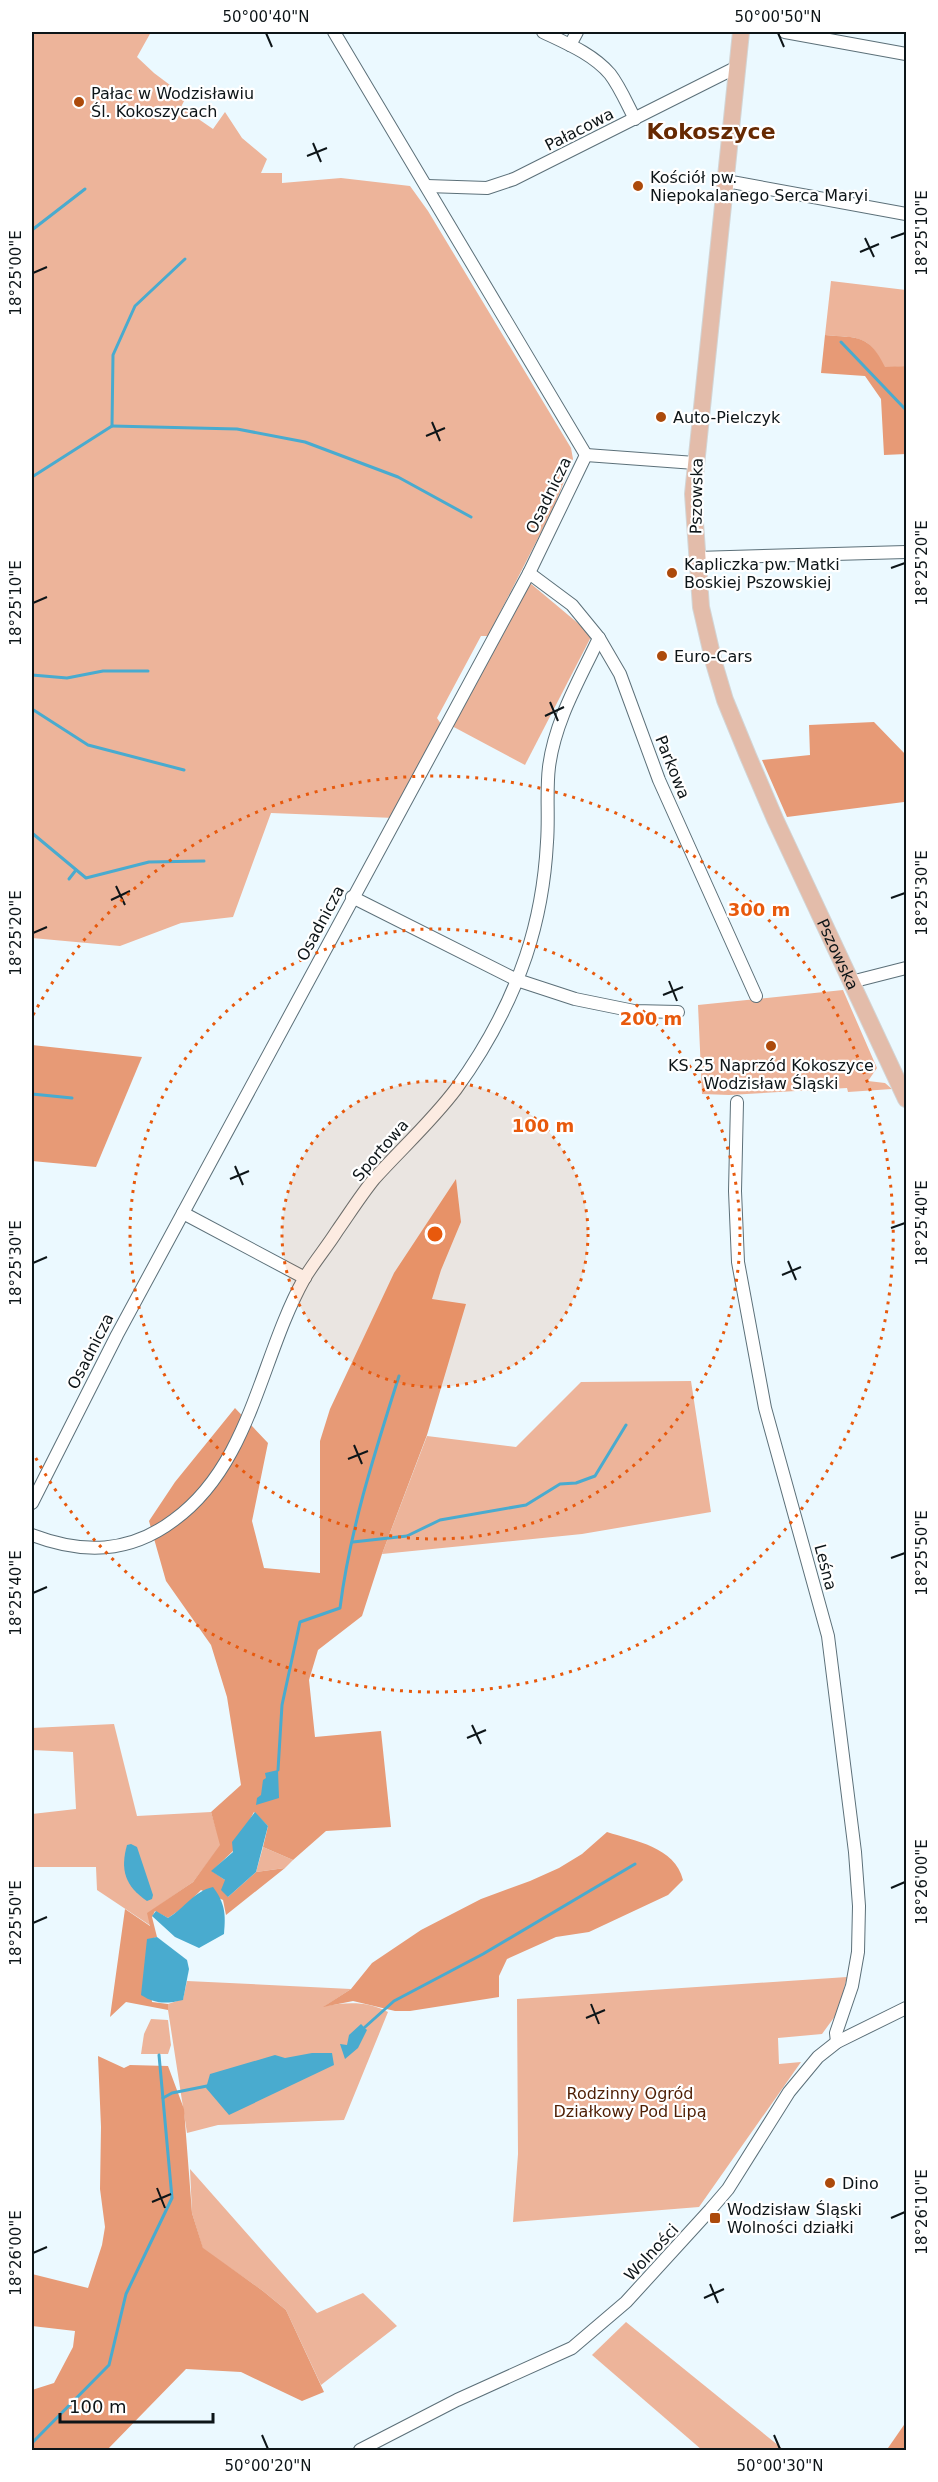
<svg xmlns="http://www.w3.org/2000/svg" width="938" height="2482" viewBox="0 0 938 2482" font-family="'DejaVu Sans',sans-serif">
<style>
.green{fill:#edb49a}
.forest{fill:#e79a76}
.water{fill:#49abcf}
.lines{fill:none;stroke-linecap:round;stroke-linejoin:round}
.stream{stroke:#49abcf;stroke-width:3}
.minor-casing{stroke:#5c7079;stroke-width:14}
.major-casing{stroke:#d3d5d5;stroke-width:18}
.minor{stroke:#fff;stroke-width:12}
.major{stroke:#e3bcaa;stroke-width:16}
.ticks{fill:none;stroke:#0d1518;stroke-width:2}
.ring{fill:none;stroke:#e8590c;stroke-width:3;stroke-dasharray:3 6}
.poi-dot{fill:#ac4a0b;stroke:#fff;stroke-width:2}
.labels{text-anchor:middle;stroke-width:4.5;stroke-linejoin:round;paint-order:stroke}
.poi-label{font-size:16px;fill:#0d1518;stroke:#fff;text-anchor:start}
.street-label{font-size:16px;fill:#0d1518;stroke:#fff}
.park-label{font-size:16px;fill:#4e1e03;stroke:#fff}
.district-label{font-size:22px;font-weight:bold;fill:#662902;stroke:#fff}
.centre{fill:#e8590c;stroke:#fff;stroke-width:3}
.ring-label{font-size:18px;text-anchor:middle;font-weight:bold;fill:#e8590c;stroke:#fff;stroke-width:4.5;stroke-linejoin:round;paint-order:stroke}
.neatline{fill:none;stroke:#0d1518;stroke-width:2}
.ticks-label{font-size:15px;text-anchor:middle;fill:#0d1518}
</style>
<rect width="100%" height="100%" fill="#ebf9ff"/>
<!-- green -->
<g class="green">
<polygon points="32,32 151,32 137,57 154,73 186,97 181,107 213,129 225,112 242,138 267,159 261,173 282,173 282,183 341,178 410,186 428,211 571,448 573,459 554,507 488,636 481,636 437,718 441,724 394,818 271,813 233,917 181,923 120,946 32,938"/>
<path d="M831,281L906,290V366L884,368C870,334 858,338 825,335Z"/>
<polygon points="530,583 592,635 525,765 450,725"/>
<polygon points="843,990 877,1068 868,1081 885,1083 892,1089 848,1092 847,1088 729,1095 702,1094 698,1005"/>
<polygon points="691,1381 711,1512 582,1534 382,1554 427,1436 516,1447 581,1382"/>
<polygon points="114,1724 137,1816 211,1812 221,1845 193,1882 148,1913 151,1926 97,1890 96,1867 32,1867 32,1814 76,1809 73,1752 32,1750 32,1728"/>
<polygon points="263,1847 293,1860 285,1868 256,1872"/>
<polygon points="847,1977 838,2012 822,2034 778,2038 779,2064 801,2062 699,2207 513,2222 518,2154 517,1999"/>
<path d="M187,1981L351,1989L325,2006C347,2002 368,2001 388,2012L344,2120L218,2125L187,2133L168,2010V2004L183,1999Z"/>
<polygon points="151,2019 168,2020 171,2045 168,2054 141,2054 144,2034"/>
<polygon points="190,2169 317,2313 363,2293 397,2326 321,2385 286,2310 263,2291 203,2249 192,2213"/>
<polygon points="626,2322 784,2450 702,2450 592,2355"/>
</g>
<!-- forest -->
<g class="forest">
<path d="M825,335C858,338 869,334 885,367L906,366V454L884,455L881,399L865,376L821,373Z"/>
<polygon points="874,722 906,755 906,807 904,802 787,817 762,760 810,755 809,725"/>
<polygon points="32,1045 142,1057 96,1167 32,1161"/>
<polygon points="456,1179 461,1222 441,1270 432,1299 466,1304 427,1435 382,1554 362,1616 318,1650 309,1680 315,1737 381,1731 391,1827 326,1831 293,1860 263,1847 268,1826 254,1812 233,1851 212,1871 225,1880 228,1897 256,1872 285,1868 226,1915 223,1900 201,1890 184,1907 168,1918 155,1911 152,1917 157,1937 147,1940 152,2002 168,2004 168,2010 126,2002 110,2017 125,1909 150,1926 147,1913 193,1882 220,1845 211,1812 241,1785 227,1697 211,1645 166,1581 149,1521 175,1482 235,1408 268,1443 252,1521 264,1568 320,1573 320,1441 330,1409 394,1273"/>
<path d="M607,1832C635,1841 675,1847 683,1880L668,1895L589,1932L556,1937L507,1959L499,1976V1997L410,2011H395L353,2001L323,2007L351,1989L372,1963L421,1930L481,1899L530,1881L559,1868L582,1854Z"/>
<polygon points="98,2056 124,2068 130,2065 168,2066 184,2109 192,2213 203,2248 263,2291 286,2310 324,2392 302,2401 241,2372 186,2369 107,2450 32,2450 32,2390 54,2383 73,2347 75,2331 32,2326 32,2274 88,2288 102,2245 105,2227 100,2189 101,2127"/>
<polygon points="906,2422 906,2450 888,2450 888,2448"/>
</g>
<!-- water -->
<g class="water">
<polygon points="278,1770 279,1798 256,1805 257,1798 261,1795 263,1780 266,1778 265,1773"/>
<polygon points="255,1812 268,1826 256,1872 228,1897 221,1890 225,1880 211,1871 233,1852 232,1842"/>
<path d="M131,1844L137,1847L153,1895L152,1899L147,1901C125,1886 120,1870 127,1845Z"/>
<path d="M213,1887C225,1903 226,1914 224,1934L199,1948L175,1937L152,1916L156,1911L168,1918C185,1908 194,1891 213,1887Z"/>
<path d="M157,1937L187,1960L189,1969L183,2000C166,2004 155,2004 141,1995L147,1939Z"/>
<polygon points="361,2024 367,2030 358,2048 345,2059 340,2044 347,2045 349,2035"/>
<polygon points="312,2053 332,2053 334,2065 229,2115 206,2088 210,2074 275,2055 285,2058"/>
</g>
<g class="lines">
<!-- stream -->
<g class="stream">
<polyline points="32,230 85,189"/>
<polyline points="841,342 906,410"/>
<polyline points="112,426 237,429 305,442 398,477 471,517"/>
<polyline points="32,477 112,426 113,355 135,306 185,259"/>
<polyline points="32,675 67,678 103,671 148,671"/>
<polyline points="32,709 88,745 184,770"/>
<polyline points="32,833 86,878 149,862 204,861"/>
<polyline points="69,879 76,870"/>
<polyline points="32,1094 72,1098"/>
<polyline points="353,1542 407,1536 440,1520 526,1505 560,1484 576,1483 595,1476 626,1425"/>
<path d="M278,1770L282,1705L300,1622L340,1608C350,1529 375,1452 399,1376"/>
<polyline points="365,2027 394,2001 483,1954 635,1864"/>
<polyline points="163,2098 172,2093 207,2086"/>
<polyline points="32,2443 109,2365 126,2294 172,2198 159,2055"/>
</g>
<defs>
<g id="minor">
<polyline points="334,32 586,455"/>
<path d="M543,32C566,43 593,54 610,74C620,87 627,104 635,119"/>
<polyline points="785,32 906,54"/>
<polyline points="570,45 577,32"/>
<polyline points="726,181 906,214"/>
<polyline points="427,186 487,188 514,179 737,67"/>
<polyline points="586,455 695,463"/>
<polyline points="696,558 906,552"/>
<polyline points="529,573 572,605 599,638 620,674 659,780 756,996"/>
<polyline points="352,897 517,980 575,999 634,1011 678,1012"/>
<polyline points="851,982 906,968"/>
<polyline points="737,1102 735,1191 738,1262 765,1408 828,1636 855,1852 859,1906 858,1952 852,1986 836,2033 837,2042"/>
<polyline points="183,1213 305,1278"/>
<polyline points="32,1503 117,1335 529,573 586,455"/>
<path d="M32,1535C82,1554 129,1554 174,1520C251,1464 260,1358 304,1279C314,1262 327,1247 337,1231C349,1214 361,1195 374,1179C401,1149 432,1121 456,1089C485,1049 510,1003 526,956C538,920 545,880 547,842C549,817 546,791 549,767C555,720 580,679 599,638"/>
<polyline points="360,2450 457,2400 572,2348 626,2302 710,2210 728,2189 789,2092 818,2057 837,2042 906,2008"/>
</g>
<g id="major">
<path id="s1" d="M741,32L693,494L701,607L714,663L725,700L748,756L775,819L906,1099"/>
</g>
</defs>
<!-- minor casing -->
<use href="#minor" class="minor-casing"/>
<!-- major casing -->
<use href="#major" class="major-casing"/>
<!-- minor -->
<use href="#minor" class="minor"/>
<!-- major -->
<use href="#major" class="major"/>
</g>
<!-- ticks -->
<path class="ticks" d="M266,33L272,47M778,33L784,47M313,143L321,162M307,156L327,148M865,238L874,257M891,238L905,233M860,252L879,244M33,273L47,267M432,422L440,441M426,436L445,428M891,568L905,563M33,603L47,597M550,702L558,721M545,716L564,707M116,886L125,905M891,898L905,893M111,900L130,891M33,933L47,927M669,981L677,1001M663,995L683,987M235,1166L243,1185M230,1179L249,1171M891,1228L905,1223M788,1261L796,1280M33,1263L47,1257M782,1275L801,1267M354,1445L362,1464M348,1459L368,1451M891,1558L905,1553M33,1593L47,1587M472,1725L481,1744M467,1738L486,1730M891,1888L905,1882M33,1923L47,1917M591,2004L599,2024M586,2018L605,2010M157,2188L165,2208M152,2202L171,2194M891,2218L905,2212M33,2253L47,2247M710,2284L718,2303M704,2298L724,2289M262,2435L268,2449M774,2435L780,2449"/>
<!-- distance rings -->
<circle cx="435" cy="1234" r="153" fill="#e8590c" fill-opacity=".12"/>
<g class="ring">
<circle cx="435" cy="1234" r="153"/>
<circle cx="435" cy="1234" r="305"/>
<path d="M33 1015A458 458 0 1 1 33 1453"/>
</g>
<!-- markers -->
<g class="poi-dot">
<circle cx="79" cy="102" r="6"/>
<circle cx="638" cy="186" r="6"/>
<circle cx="661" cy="417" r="6"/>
<circle cx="672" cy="573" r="6"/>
<circle cx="662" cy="656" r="6"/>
<circle cx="771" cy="1046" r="6"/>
<circle cx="830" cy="2183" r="6"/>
<rect x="709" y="2212" width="12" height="12" rx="3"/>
</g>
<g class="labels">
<!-- poi labels -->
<g class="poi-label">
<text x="91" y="99">Pałac w Wodzisławiu<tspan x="91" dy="18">Śl. Kokoszycach</tspan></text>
<text x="650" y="183">Kościół pw.<tspan x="650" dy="18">Niepokalanego Serca Maryi</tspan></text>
<text x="673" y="423">Auto-Pielczyk</text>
<text x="684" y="570">Kapliczka pw. Matki<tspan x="684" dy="18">Boskiej Pszowskiej</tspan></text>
<text x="674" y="662">Euro-Cars</text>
<text x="771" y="1071" text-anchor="middle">KS 25 Naprzód Kokoszyce<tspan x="771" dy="18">Wodzisław Śląski</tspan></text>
<text x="842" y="2189">Dino</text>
<text x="727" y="2215">Wodzisław Śląski<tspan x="727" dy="18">Wolności działki</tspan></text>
</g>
<!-- street labels -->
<g class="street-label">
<text transform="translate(579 129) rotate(-27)" y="6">Pałacowa</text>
<text transform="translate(548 495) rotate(-64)" y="6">Osadnicza</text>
<text transform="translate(696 496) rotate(-89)" y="6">Pszowska</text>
<text transform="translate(673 767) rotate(68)" y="6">Parkowa</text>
<text transform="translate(320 923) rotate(-62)" y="6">Osadnicza</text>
<text dy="6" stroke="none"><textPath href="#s1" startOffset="952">Pszowska</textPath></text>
<text transform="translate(380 1150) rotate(-49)" y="6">Sportowa</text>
<text transform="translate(90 1351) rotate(-63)" y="6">Osadnicza</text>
<text transform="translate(826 1567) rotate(75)" y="6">Leśna</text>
<text transform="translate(651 2252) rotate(-47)" y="6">Wolności</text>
</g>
<!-- park labels -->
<g class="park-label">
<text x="630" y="2099">Rodzinny Ogród<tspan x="630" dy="18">Działkowy Pod Lipą</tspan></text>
</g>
<!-- district labels -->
<g class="district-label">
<text x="711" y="139">Kokoszyce</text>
</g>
</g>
<circle cx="435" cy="1234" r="9" class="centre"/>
<g class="ring-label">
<text x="759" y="916">300 m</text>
<text x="651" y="1025">200 m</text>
<text x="543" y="1132">100 m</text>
</g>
<!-- border -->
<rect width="938" height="2482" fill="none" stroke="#ffffff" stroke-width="66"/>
<!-- scale -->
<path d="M60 2413v9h153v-9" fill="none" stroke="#0d1518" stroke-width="3"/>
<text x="69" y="2413" font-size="18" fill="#0d1518" stroke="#ffffff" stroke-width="4.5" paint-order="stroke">100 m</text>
<rect x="33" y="33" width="872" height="2416" class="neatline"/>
<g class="ticks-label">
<text x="266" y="22">50°00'40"N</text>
<text x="778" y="22">50°00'50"N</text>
<text transform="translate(922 233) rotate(-90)" y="5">18°25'10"E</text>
<text transform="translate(16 273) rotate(-90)" y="5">18°25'00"E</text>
<text transform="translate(922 563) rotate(-90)" y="5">18°25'20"E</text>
<text transform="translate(16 603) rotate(-90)" y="5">18°25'10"E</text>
<text transform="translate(922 893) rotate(-90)" y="5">18°25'30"E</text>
<text transform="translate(16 933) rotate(-90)" y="5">18°25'20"E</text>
<text transform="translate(922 1223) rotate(-90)" y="5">18°25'40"E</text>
<text transform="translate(16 1263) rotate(-90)" y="5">18°25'30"E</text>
<text transform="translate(922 1553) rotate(-90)" y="5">18°25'50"E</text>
<text transform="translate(16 1593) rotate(-90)" y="5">18°25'40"E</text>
<text transform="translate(922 1882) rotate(-90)" y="5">18°26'00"E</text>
<text transform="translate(16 1923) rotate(-90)" y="5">18°25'50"E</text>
<text transform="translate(922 2212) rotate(-90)" y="5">18°26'10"E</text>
<text transform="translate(16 2253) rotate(-90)" y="5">18°26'00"E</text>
<text x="268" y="2471">50°00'20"N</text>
<text x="780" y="2471">50°00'30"N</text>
</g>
</svg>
